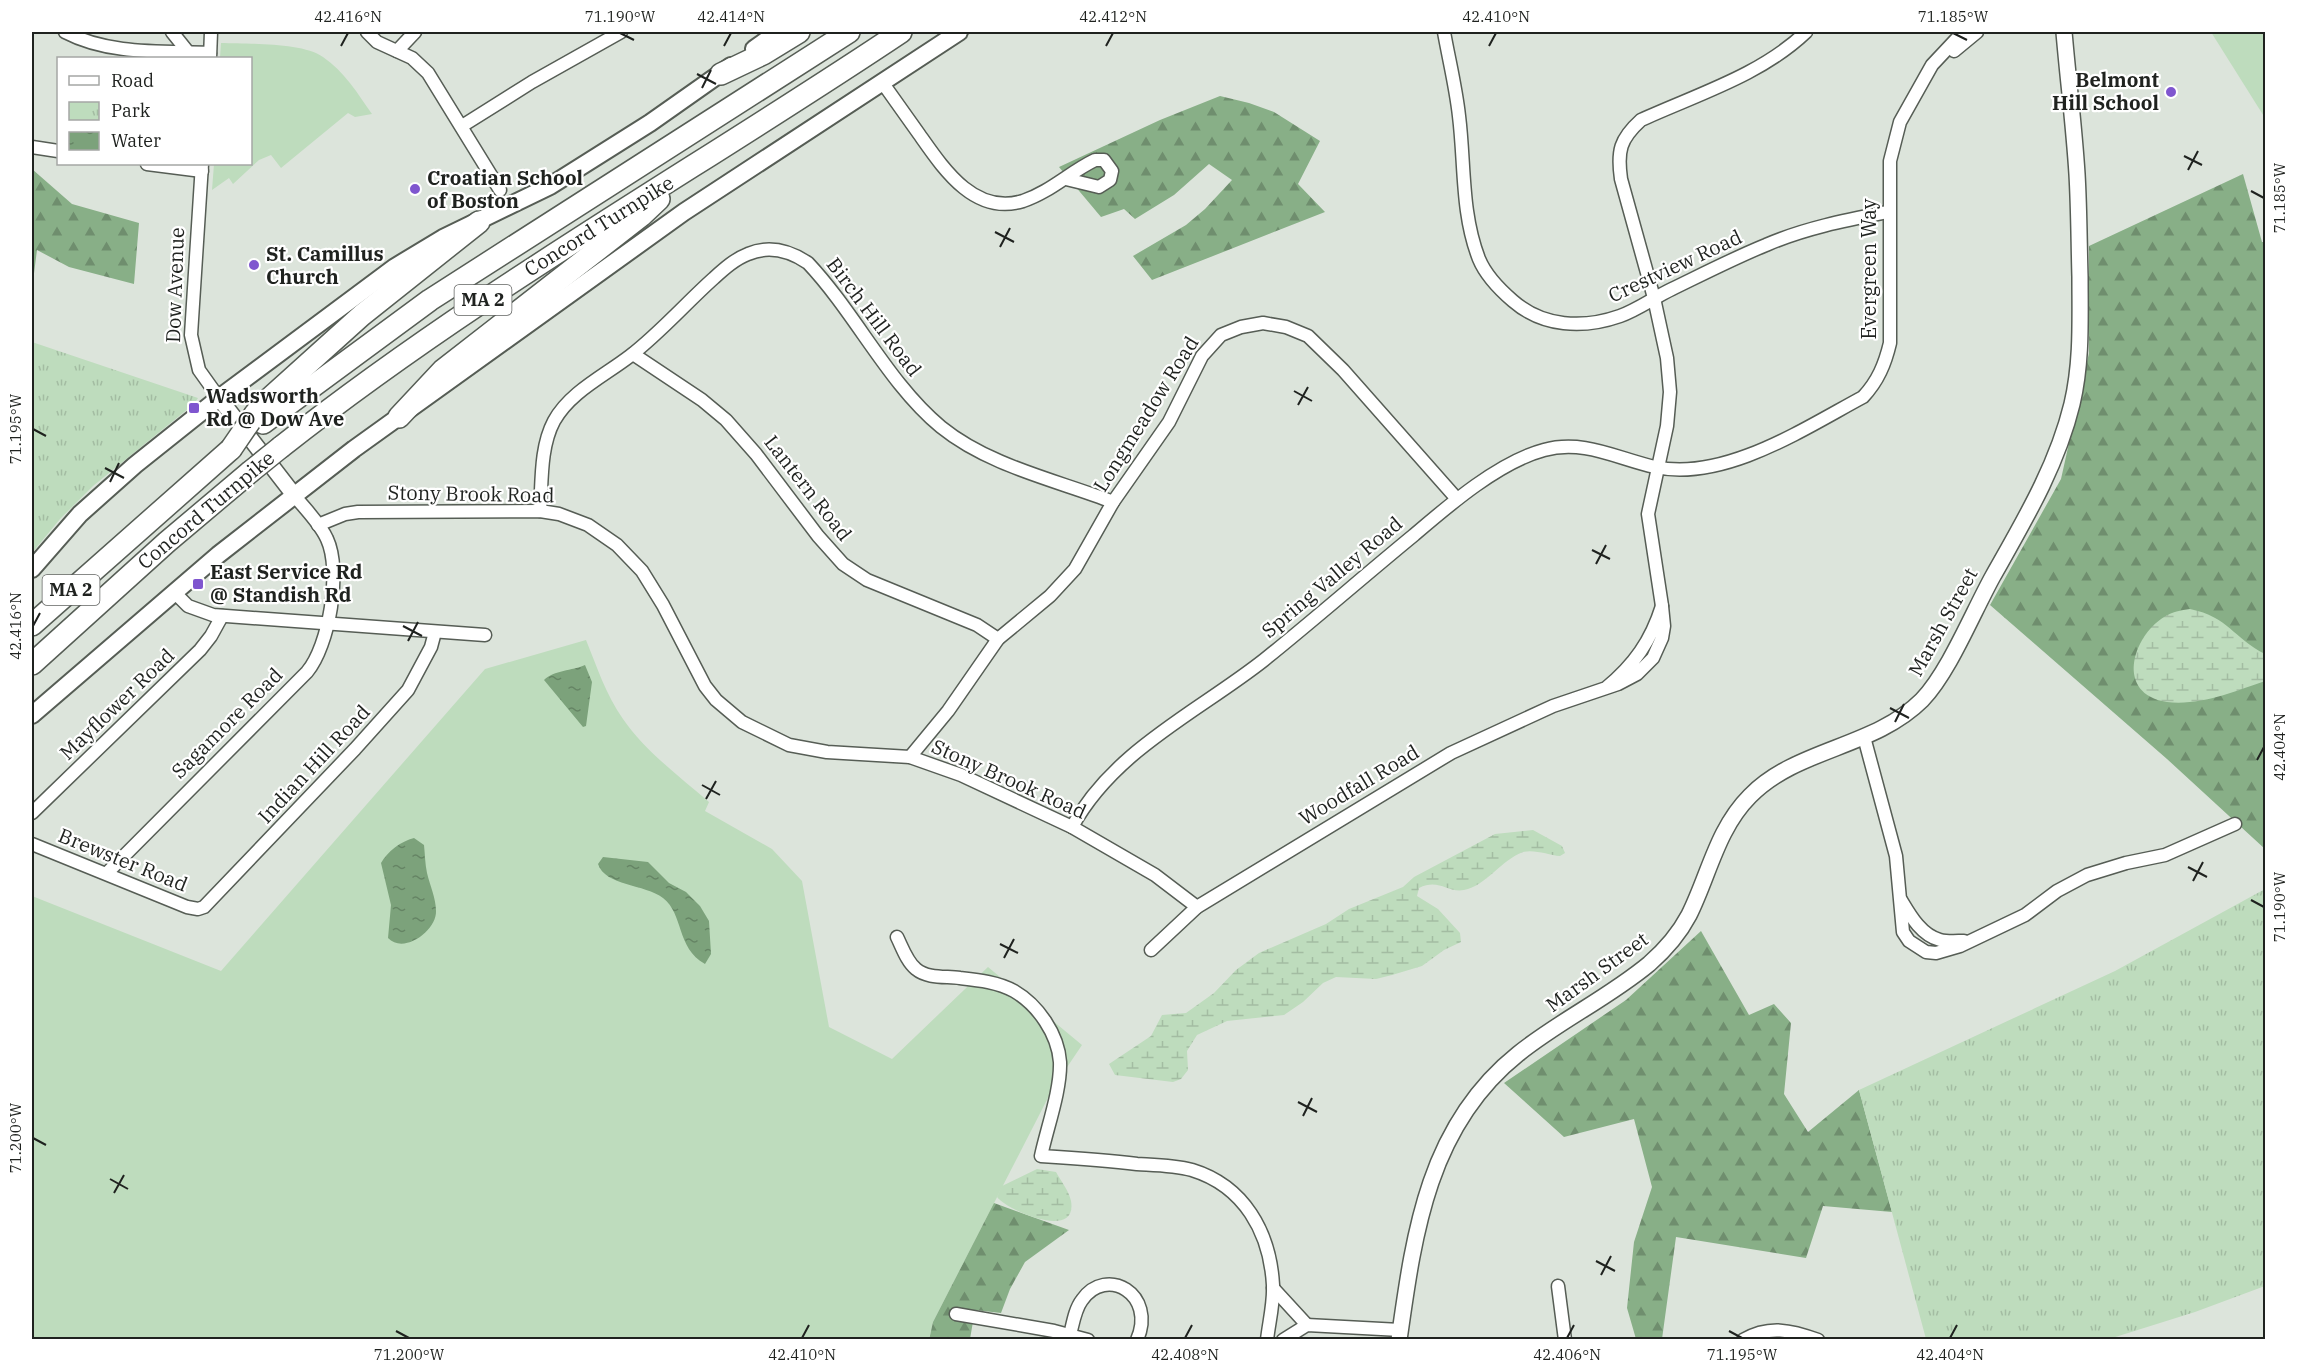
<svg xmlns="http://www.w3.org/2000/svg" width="2297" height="1371" viewBox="0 0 2297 1371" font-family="'IBM Plex Serif',serif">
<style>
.grass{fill:#bedcbd}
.forest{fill:url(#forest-firs)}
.wetland{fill:url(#wetland-marsh)}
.park{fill:url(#park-tufts)}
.water{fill:url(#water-ripples)}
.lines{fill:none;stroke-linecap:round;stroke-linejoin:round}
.minor-casing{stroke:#565d55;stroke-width:15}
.tertiary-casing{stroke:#565d55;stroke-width:18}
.secondary-casing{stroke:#565d55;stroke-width:20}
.motorway-casing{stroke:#565d55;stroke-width:24}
.minor{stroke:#fff;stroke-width:12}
.tertiary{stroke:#fff;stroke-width:15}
.secondary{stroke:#fff;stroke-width:16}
.motorway{stroke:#fff;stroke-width:21}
.motorway-bridge-casing{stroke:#565d55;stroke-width:24;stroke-linecap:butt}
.motorway-bridge{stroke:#fff;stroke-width:21}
.ticks{fill:none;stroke:#1f221f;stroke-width:2}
.poi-dot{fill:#7f56cf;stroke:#fff;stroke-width:2}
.labels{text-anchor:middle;stroke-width:4.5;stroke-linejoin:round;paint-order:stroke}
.shield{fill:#fff;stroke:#626462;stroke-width:1.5}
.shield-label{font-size:18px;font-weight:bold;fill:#1f221f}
.poi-label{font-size:20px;font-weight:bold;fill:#1f221f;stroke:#fff;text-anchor:start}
.street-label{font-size:20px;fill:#1f221f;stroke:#fff}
.neatline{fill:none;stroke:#1f221f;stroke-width:2}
.ticks-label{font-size:15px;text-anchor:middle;fill:#1f221f}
</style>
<defs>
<pattern id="forest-firs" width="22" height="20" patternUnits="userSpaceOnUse" patternTransform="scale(1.5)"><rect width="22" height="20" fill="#88af87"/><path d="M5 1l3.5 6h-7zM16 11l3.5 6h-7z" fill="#6f8e6e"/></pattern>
<pattern id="wetland-marsh" width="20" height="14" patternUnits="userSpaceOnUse" patternTransform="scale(1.5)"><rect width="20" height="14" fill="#bedcbd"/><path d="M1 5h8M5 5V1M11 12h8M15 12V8" fill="none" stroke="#a3bca2"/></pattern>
<pattern id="park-tufts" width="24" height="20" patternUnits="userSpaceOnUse" patternTransform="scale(1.5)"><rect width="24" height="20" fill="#bedcbd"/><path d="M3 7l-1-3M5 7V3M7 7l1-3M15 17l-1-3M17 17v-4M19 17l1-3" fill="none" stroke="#a3bca2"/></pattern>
<pattern id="water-ripples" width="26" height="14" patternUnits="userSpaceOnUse" patternTransform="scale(1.5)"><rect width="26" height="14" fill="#7ca27b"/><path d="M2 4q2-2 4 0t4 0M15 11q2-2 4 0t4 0" fill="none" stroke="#658464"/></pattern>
</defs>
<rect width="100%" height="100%" fill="#dce4db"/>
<!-- grass -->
<g class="grass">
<polygon points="2211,32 2265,32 2265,118"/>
<path d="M221,43C248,44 302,42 323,57C344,71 358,94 372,114L355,117L348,113L281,168L271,155L259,160L233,184L229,178L212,190L214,164H250V58H220Z"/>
<path d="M586,640C597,667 606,695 623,719C645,751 680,777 709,802L705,811L772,849L802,881L829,1027L892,1059L988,967L1082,1045L1053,1088L933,1322L929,1339H32V896L221,971L485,669Z"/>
</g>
<!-- forest -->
<g class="forest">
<polygon points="1220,96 1249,103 1274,112 1320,141 1298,184 1325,212 1152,280 1133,256 1186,225 1205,209 1232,180 1209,164 1174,195 1135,219 1124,209 1101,217 1059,167 1160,120"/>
<polygon points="32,169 72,204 139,223 134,284 69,267 37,250 32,289"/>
<polygon points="2243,174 2262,242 2266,242 2265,849 2167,759 1990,605 2061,479 2089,353 2089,246"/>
<polygon points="1701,931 1749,1015 1774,1004 1791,1023 1784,1094 1808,1132 1859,1090 1892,1212 1823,1206 1806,1258 1676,1237 1662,1339 1636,1339 1627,1308 1634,1242 1652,1187 1634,1119 1564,1137 1504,1083 1626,1000"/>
<polygon points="994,1203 1069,1230 1025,1262 1010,1289 1001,1313 975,1310 970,1339 929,1340 933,1322"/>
</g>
<!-- wetland -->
<g class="wetland">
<path d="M2190,609C2229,617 2233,638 2265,654V681C2236,691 2200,706 2167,702C2115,694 2132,637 2164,617C2172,612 2181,610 2190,609Z"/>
<path d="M1533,830L1562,846L1565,853L1560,856C1549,855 1534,849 1523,852C1501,860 1486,886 1464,890C1447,893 1439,878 1419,888L1417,896L1438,909L1460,933L1461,942L1444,950L1422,966L1392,975L1376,979L1336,977L1323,983L1303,1002L1284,1015L1227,1021L1197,1035L1187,1051L1188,1070L1181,1079L1173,1082L1115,1075L1109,1064L1151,1036L1162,1015L1186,1013L1214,993L1236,970L1259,953L1326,924L1349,909L1403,887L1414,877L1495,834Z"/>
<path d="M1037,1169L1056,1172C1061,1181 1069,1191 1071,1201C1078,1241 1008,1211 997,1197L1002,1186Z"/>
</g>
<!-- park -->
<g class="park">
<polygon points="32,342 198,398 194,404 93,486 60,519 32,553"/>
<polygon points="2265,889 2265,1286 2195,1312 2109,1339 1926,1339 1859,1090 2115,971"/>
</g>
<!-- water -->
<g class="water">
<path d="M585,665L592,682L586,726L583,727L544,680C554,670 572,671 585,665Z"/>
<path d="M414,838L424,845C425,854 425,864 427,873C430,886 436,898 436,911C437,930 404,955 388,938L391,905L381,863C387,852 401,841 414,838Z"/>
<path d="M603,857L648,862L669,883L686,892L700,906L709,921L711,954L705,964C676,948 684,914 663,898C645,884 605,886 598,864Z"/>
</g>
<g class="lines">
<defs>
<g id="minor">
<path d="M65,32C109,55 162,51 210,53"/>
<polyline points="172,32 188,52"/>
<polyline points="367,32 377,42 412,58 428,73 500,190"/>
<path d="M1444,32C1449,60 1456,88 1459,116C1465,164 1461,213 1479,259C1486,276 1499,289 1513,301C1543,327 1583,329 1620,316C1637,310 1655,297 1672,289C1703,274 1734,258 1766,245C1805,228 1847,220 1888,212"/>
<polyline points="397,51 415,32"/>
<polyline points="1954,51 1977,32"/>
<polyline points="210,58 211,32"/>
<path d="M882,82C894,99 907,117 919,134C943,168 974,216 1023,201C1050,192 1070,172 1095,160H1104L1112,171L1110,180L1099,187L1066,179"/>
<polyline points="462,126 532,82 621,32"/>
<polyline points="32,147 58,151"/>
<polyline points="147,164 202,171"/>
<polyline points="202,164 191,335 199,370 219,398"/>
<polyline points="633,354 702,400 726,420 756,454 818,536 843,564 867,580 977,625 998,639"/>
<path d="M540,511C542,482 540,447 554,421C570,392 604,376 630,356C660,333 686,303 714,278C724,269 735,259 748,254C769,245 790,251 808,263C856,314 888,383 941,427C989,466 1056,480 1113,502"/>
<polyline points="318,525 345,514 358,512 540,511 559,514 588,525 617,545 642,571 663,605 705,686 716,700 742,722 789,745 827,752 910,757 961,775 1072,827 1155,875 1197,907"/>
<polyline points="174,592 188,606 213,615 485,635"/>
<path d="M1662,606L1648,514L1667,426L1670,392L1667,358L1654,298L1621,179C1617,151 1620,139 1641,120C1698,94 1761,75 1806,32"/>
<polyline points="1864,737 1896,856 1903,932 1909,941 1926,952 1936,953 1960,946 2025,915 2057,891 2087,875 2126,863 2165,855 2235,824"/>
<polyline points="910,757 948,711 998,639 1050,596 1075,569 1113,502 1169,422 1202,356 1221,335 1241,327 1263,323 1286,327 1308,336 1343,370 1457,499"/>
<polyline points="32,813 200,650 211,636 222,616"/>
<path d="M1072,827C1114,750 1198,712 1264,660C1315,619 1364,576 1414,535C1449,505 1499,462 1544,450C1584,439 1618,459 1655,467C1724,482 1805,428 1863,397C1878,381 1885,364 1890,343V161L1900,122L1932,65L1963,32"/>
<polyline points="32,844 187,907 198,909 204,907 355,749 408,690 431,647 435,632"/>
<path d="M107,873L307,672C329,646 342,571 327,539C320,523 305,509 294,495"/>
<path d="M1901,900C1910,915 1921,935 1940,940C1947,942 1957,941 1964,941"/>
<path d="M897,937C902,947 907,962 916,969C928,979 946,976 960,978C978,980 998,982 1014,991C1038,1005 1058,1034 1060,1062C1061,1090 1047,1128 1041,1156C1073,1158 1105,1160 1137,1164C1155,1165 1174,1165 1192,1170C1244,1186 1270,1232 1273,1285C1274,1303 1269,1322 1267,1340"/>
<path d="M1151,950L1197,907L1451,753L1553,706L1618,684L1637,674L1653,658L1662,638L1664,626L1662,606C1651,641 1634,665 1606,688"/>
<polyline points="1558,1286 1565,1340"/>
<polyline points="1273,1288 1307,1325"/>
<polyline points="956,1314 1054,1331 1088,1340"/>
<path d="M1070,1335C1073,1323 1075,1309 1082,1300C1106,1265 1157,1294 1137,1340"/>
<polyline points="1283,1340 1307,1325 1400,1330"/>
<path d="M1743,1340C1769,1325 1791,1330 1818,1340"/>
</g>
<g id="tertiary">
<polyline points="219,398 294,495"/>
<path d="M1399,1340C1414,1233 1428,1126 1518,1054C1559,1021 1608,998 1649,964C1665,950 1679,934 1689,915C1709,875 1717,829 1750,796C1797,748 1874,748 1922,700C1949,672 1973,612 1993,576C2024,521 2057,466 2072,404C2082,362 2080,319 2080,277C2079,243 2079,208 2077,174C2074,126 2068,79 2064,32"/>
</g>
<g id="secondary">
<polyline points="754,49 778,32"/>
<polyline points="32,569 80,514 135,465 219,398 395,267 443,238 550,186 650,123 731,66"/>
<polyline points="32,715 218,555 354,449 684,212 959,32"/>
</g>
<g id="motorway">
<polyline points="721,74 763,54 799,32"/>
<polyline points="255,414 261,406 362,315 479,222"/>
<polyline points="399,417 443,370 641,216 659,199"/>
<polyline points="263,423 430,300 849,32"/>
<path d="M281,447C477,292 695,170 901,32"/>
<polyline points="32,625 231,449"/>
<polyline points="32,664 167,542 250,472"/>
</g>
</defs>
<!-- minor casing -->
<use href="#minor" class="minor-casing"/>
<!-- tertiary casing -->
<use href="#tertiary" class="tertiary-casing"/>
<!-- secondary casing -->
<use href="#secondary" class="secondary-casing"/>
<!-- motorway casing -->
<use href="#motorway" class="motorway-casing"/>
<!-- minor -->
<use href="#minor" class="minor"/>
<!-- tertiary -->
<use href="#tertiary" class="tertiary"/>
<!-- secondary -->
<use href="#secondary" class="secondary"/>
<!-- motorway -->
<use href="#motorway" class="motorway"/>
<defs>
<g id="motorway-bridge">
<polyline points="231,449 255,414"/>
<polyline points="250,472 281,447"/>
</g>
</defs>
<!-- motorway-bridge casing -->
<use href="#motorway-bridge" class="motorway-bridge-casing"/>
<!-- motorway-bridge -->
<use href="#motorway-bridge" class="motorway-bridge"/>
</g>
<!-- ticks -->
<path class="ticks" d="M620,33L634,40M1953,33L1967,40M341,46L348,33M724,46L731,33M1106,46L1113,33M1489,46L1496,33M697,74L716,84M702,88L711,70M2184,156L2202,165M2188,170L2198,151M2251,191L2264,198M995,232L1014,242M1000,247L1010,228M1294,391L1312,401M1298,405L1308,387M33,429L46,436M105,468L124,478M110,482L119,463M1592,550L1610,559M1596,564L1606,545M33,626L40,613M403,626L422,636M408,641L418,622M1890,708L1909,718M1895,722L1904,704M2257,760L2264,747M702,785L720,795M706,799L716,781M2188,867L2207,877M2193,881L2203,862M2251,900L2264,907M1000,944L1018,953M1004,958L1014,939M1298,1102L1317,1112M1303,1116L1312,1098M33,1138L46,1145M110,1179L128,1189M114,1193L124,1175M1596,1261L1615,1271M1601,1275L1611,1256M396,1331L409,1338M1729,1331L1742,1338M802,1338L809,1325M1185,1338L1192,1325M1567,1338L1574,1325M1950,1338L1957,1325"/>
<!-- markers -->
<g class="poi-dot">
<circle cx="2171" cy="92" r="6"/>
<circle cx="415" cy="189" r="6"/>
<circle cx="254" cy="265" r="6"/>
<rect x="188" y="402" width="12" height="12" rx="3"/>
<rect x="192" y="578" width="12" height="12" rx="3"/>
</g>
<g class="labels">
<!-- shield labels -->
<g class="shield">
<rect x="454.5" y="285" width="57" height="30" rx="4.5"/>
<rect x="42.5" y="575" width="57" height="30" rx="4.5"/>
</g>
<g class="shield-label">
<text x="483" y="306">MA 2</text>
<text x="71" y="596">MA 2</text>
</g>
<!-- poi labels -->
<g class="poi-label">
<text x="2159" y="87" text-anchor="end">Belmont<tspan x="2159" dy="23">Hill School</tspan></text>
<text x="427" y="185">Croatian School<tspan x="427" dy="23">of Boston</tspan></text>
<text x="266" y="261">St. Camillus<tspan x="266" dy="23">Church</tspan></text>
<text x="206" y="403">Wadsworth<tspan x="206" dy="23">Rd @ Dow Ave</tspan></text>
<text x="210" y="579">East Service Rd<tspan x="210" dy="23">@ Standish Rd</tspan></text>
</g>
<!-- street labels -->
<g class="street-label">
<text transform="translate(599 226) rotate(-32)" y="7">Concord Turnpike</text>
<text transform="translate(1675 266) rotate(-25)" y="7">Crestview Road</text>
<text transform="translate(1869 269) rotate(-90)" y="7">Evergreen Way</text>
<text transform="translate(175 285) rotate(-88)" y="7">Dow Avenue</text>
<text transform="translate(874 317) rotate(53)" y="7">Birch Hill Road</text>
<text transform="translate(1146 414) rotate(-58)" y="7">Longmeadow Road</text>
<text transform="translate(808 488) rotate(52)" y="7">Lantern Road</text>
<text transform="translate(471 494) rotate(1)" y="7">Stony Brook Road</text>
<text transform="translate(206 510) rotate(-40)" y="7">Concord Turnpike</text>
<text transform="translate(1332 577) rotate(-40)" y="7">Spring Valley Road</text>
<text transform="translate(1943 622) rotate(-61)" y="7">Marsh Street</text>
<text transform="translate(117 704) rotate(-44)" y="7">Mayflower Road</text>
<text transform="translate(227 723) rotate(-45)" y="7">Sagamore Road</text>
<text transform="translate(314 764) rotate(-47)" y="7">Indian Hill Road</text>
<text transform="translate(1009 779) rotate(24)" y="7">Stony Brook Road</text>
<text transform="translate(1359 785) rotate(-31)" y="7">Woodfall Road</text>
<text transform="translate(123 860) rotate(22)" y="7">Brewster Road</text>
<text transform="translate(1597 972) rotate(-36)" y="7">Marsh Street</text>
</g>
</g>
<!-- border -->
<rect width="2297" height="1371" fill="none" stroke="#ffffff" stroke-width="66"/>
<!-- legend -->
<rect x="57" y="57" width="195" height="108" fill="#ffffff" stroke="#a5a7a5" stroke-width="1.5"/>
<rect x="69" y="76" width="30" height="9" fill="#ffffff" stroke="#a5a7a5" stroke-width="1.5"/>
<text x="111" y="87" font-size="18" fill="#1f221f">Road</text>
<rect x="69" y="102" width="30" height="18" fill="url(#park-tufts)" stroke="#a5a7a5" stroke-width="1.5"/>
<text x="111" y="117" font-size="18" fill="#1f221f">Park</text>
<rect x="69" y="132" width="30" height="18" fill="url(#water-ripples)" stroke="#a5a7a5" stroke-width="1.5"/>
<text x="111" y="147" font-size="18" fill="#1f221f">Water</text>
<rect x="33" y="33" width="2231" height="1305" class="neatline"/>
<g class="ticks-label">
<text x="348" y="22">42.416°N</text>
<text x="620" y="22">71.190°W</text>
<text x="731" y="22">42.414°N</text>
<text x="1113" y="22">42.412°N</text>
<text x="1496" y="22">42.410°N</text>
<text x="1953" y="22">71.185°W</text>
<text transform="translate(2280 198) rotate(-90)" y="5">71.185°W</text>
<text transform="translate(16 429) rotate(-90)" y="5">71.195°W</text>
<text transform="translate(16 626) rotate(-90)" y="5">42.416°N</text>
<text transform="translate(2280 747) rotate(-90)" y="5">42.404°N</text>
<text transform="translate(2280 907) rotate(-90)" y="5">71.190°W</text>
<text transform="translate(16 1138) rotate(-90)" y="5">71.200°W</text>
<text x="409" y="1360">71.200°W</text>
<text x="802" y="1360">42.410°N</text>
<text x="1185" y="1360">42.408°N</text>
<text x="1567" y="1360">42.406°N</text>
<text x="1742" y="1360">71.195°W</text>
<text x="1950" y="1360">42.404°N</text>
</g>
</svg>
